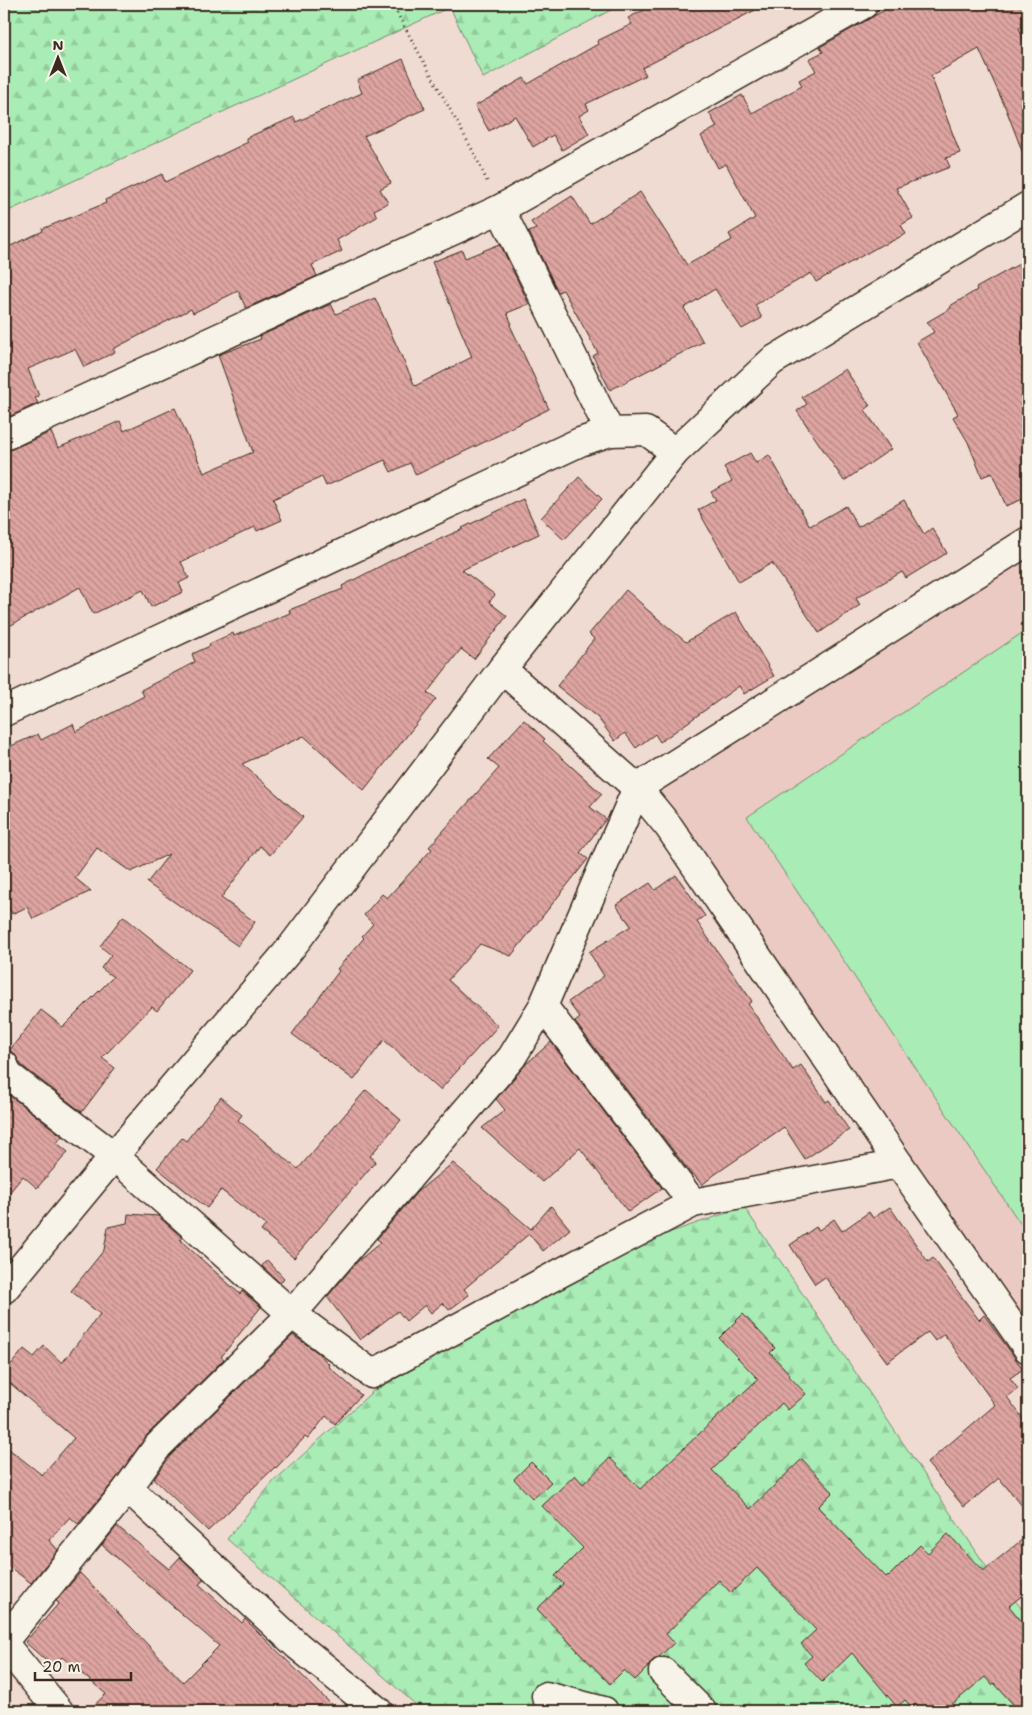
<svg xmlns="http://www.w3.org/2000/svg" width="1032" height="1715" viewBox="0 0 1032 1715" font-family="'Shantell Sans',sans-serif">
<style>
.built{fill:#ebcac4}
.forest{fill:url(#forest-firs);stroke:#728b6a}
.park{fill:#a9ecb6;stroke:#728b6a}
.building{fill:url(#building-back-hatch);stroke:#3b2a1e}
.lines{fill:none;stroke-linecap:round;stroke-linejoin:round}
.minor-casing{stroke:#3b2a1e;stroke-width:31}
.path{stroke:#3b2a1e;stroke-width:3;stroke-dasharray:1 4;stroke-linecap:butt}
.minor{stroke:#f7f3e8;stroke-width:28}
</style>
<defs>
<pattern id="forest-firs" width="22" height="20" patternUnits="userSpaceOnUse" patternTransform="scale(1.25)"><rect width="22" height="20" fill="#a9ecb6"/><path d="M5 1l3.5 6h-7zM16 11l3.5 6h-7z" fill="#92cb9c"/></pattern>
<pattern id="building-back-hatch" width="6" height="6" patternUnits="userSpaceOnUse" patternTransform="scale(1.25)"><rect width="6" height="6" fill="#dea4a1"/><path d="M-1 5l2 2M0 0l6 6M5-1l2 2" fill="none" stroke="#b58683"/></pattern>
</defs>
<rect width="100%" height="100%" fill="#f0dbd3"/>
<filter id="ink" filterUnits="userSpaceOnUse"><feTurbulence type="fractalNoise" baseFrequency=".02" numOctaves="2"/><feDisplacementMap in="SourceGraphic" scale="10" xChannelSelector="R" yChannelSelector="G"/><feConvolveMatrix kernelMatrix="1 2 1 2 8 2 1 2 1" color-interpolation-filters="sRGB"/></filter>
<g filter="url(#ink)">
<!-- built -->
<polygon class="built" points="1028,558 1028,1325 662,798 663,786"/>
<!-- forest -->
<g class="forest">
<polygon points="4,4 622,4 483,78 450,7 4,213"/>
<polygon points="744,1207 986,1566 1028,1616 1028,1711 423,1711 227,1539 273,1482 373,1391 642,1242"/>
</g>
<!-- park -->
<polygon class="park" points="1028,629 1028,1235 747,817"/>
<!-- building -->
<g class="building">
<polygon points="656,4 767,4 642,68 646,75 586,104 589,110 579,116 589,134 562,150 553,135 533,147 515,116 489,131 475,106 524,78 528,84 598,44 597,41 632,24 628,18"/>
<polygon points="895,4 1028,4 1028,22 1019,28 1028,49 1028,160 1026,161 1006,109 979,49 931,76 960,153 946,158 950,167 896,188 913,218 901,225 906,234 884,245 883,244 816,282 811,273 755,305 762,318 742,329 715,289 684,308 703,342 610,390 593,356 598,353 563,290 558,292 529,232 536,229 531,222 572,196 590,224 640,192 687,265 732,240 729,234 755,218 726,164 718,168 701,136 717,127 709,113 742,95 752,113 802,86 799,80 816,71 809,59 823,52 820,47"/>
<polygon points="403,59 425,109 364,136 391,183 380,189 388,203 374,210 377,217 337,240 342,251 312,265 317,276 246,308 238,291 193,313 191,309 113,349 115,352 84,367 75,349 28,369 39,396 35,398 38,403 4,419 4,249 43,231 42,229 106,203 105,200 162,174 165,182 248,142 246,138 294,117 296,122 362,93 357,80"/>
<polygon points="500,244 529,304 507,313 512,324 510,325 549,409 500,433 501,434 416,475 410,463 391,472 385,460 326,486 322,477 273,499 282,520 257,531 255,527 181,562 189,578 179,583 183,592 151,607 143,590 93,614 80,587 4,629 4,451 10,450 51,432 58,448 120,421 124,431 175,408 204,473 253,452 218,355 261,339 260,336 331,304 336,314 375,298 415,386 472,357 432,262 462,250 465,258"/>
<polygon points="1028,259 1028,497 1006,506 992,473 982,477 968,442 953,417 958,414 917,342 934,332 927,322 951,308 950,306 977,290 976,288"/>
<polygon points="845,369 870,406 865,410 891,449 844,481 797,411 807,404 802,397"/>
<polygon points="750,453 756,463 769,455 810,526 846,506 858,527 904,500 924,534 932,528 947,553 906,578 902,572 856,598 860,605 819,633 772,563 739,582 698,510 716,500 711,492 732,481 724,467"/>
<polygon points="579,477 602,499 564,540 541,518"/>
<polygon points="523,499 539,534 462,570 495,595 489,602 507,616 474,659 461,649 427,693 436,699 364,790 304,736 242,764 303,817 270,855 260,846 221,898 255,922 238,946 147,883 169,854 131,872 97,848 75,878 91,891 33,919 27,907 12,914 4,897 4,749 38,734 41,740 73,724 76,732 144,696 141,690 195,662 192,654 210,646 209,644 233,633 234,636 290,613 289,610 343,589 342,586 396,558 463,529 462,528"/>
<polygon points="626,590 644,606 644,607 686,642 736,612 774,676 744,694 739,686 660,742 655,734 636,748 625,733 615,741 598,718 557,686 594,639 589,634"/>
<polygon points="524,720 545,739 543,741 602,794 590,807 606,819 580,853 588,859 511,956 480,944 448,980 498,1026 440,1090 384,1040 354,1080 292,1034 339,971 337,969 364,938 362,936 373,924 364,915 382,894 387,898 432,849 429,847 499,768 488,759"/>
<polygon points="676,875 705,916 697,922 752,1001 748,1004 793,1070 801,1065 826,1102 829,1100 849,1130 805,1159 784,1127 714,1175 702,1185 693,1174 692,1175 575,1022 580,1018 568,1002 604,976 589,952 631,926 616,905 650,883 655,890"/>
<polygon points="123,916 190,970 157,1011 152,1007 102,1058 115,1068 82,1112 21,1065 14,1053 9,1051 41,1010 63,1027 113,977 101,968 111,955 100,946"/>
<polygon points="551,1042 662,1188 628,1212 580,1148 542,1182 482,1128 505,1110 496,1099 526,1064"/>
<polygon points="366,1090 401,1120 370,1156 376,1161 294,1258 261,1231 266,1225 221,1190 207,1208 157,1168 182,1138 186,1141 221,1097 242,1115 238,1120 298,1169"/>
<polygon points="4,1091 62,1136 57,1143 68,1152 37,1188 23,1176 4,1199"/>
<polygon points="453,1163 531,1229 551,1206 570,1229 543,1251 529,1234 464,1289 469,1295 449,1310 443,1303 431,1313 425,1305 406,1321 398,1311 360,1340 327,1297 357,1262 381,1242 377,1239 417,1192"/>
<polygon points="890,1207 928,1262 933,1258 979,1320 984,1315 1023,1369 1010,1378 1018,1389 1007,1397 1028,1425 1028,1513 999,1478 964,1507 927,1463 995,1405 944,1334 935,1341 928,1332 887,1362 825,1277 815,1284 790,1245 816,1227 819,1230 834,1219 842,1231 869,1212 873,1218"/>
<polygon points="128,1214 158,1216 182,1237 180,1240 240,1294 242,1291 261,1307 221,1357 224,1359 147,1435 116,1479 78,1524 70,1517 49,1540 58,1550 31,1583 4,1563 4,1445 42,1475 74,1438 4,1378 4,1373 24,1349 34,1357 44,1346 62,1363 100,1314 71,1291 104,1250 108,1227 127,1223"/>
<polygon points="267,1260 284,1278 280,1283 262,1266"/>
<polygon points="743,1314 775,1348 770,1353 790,1374 789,1376 806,1394 788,1410 782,1403 712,1470 750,1509 802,1459 833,1492 818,1507 886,1577 888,1575 889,1576 920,1545 928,1553 948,1534 983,1571 1028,1535 1028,1591 1009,1606 1028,1629 1028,1711 1019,1711 994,1683 992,1685 985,1677 944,1711 915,1711 905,1700 897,1707 852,1653 822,1682 804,1663 812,1656 801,1644 816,1630 757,1568 731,1593 719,1580 666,1634 674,1643 659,1657 652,1661 648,1667 635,1680 624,1670 610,1684 537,1609 563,1584 555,1576 583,1548 542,1506 575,1475 583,1484 610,1458 640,1489 758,1379 719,1338"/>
<polygon points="293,1335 317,1352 329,1364 328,1366 361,1395 335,1424 326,1416 308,1439 305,1437 276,1468 275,1467 208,1531 154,1479 170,1456"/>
<polygon points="531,1462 551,1482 533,1499 514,1479"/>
<polygon points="117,1526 169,1569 180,1557 204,1580 199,1584 242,1623 245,1619 338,1711 88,1711 106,1694 62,1657 53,1667 25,1642 59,1603 56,1601 80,1573 183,1682 219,1646 102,1545"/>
</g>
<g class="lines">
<defs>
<g id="minor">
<polyline points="500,209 610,432"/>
<polyline points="4,436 500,209 864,4"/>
<polyline points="502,669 637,788 669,827 899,1164 1028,1349"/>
<polyline points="4,712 580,442 610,432 646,431 675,452"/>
<polyline points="543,1006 693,1203"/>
<polyline points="4,1065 8,1075 114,1156 292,1314 372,1374 528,1290 693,1203 899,1164"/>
<polyline points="4,1289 114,1156 290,949 502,669 675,452 772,361 1028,206"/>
<polyline points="128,1488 298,1646 378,1711"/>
<polyline points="4,1641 128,1488 158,1446 292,1314 512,1057 543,1006 637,788 1028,541"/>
<polyline points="4,1644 59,1711"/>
<polyline points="663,1672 702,1711"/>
<polyline points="546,1696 604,1711"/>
</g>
</defs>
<!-- minor casing -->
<use href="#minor" class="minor-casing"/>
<!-- path -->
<polyline class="path" points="392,4 474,153 487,181"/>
<!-- minor -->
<use href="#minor" class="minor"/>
</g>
</g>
<!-- margin -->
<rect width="1032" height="1715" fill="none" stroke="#f7f3e8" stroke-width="20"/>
<rect x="10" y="10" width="1012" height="1695" fill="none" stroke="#3b2a1e" stroke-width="2" filter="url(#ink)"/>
<!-- north arrow -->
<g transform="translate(58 58)" stroke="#f7f3e8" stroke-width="4" paint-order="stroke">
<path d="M0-4L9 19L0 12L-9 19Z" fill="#3b2a1e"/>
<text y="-8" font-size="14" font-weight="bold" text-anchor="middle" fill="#3b2a1e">N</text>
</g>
<!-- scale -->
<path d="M35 1672v8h96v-8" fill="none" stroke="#3b2a1e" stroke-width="2.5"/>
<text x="42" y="1672" font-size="15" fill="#3b2a1e" stroke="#f7f3e8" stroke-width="4" paint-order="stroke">20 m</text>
</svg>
